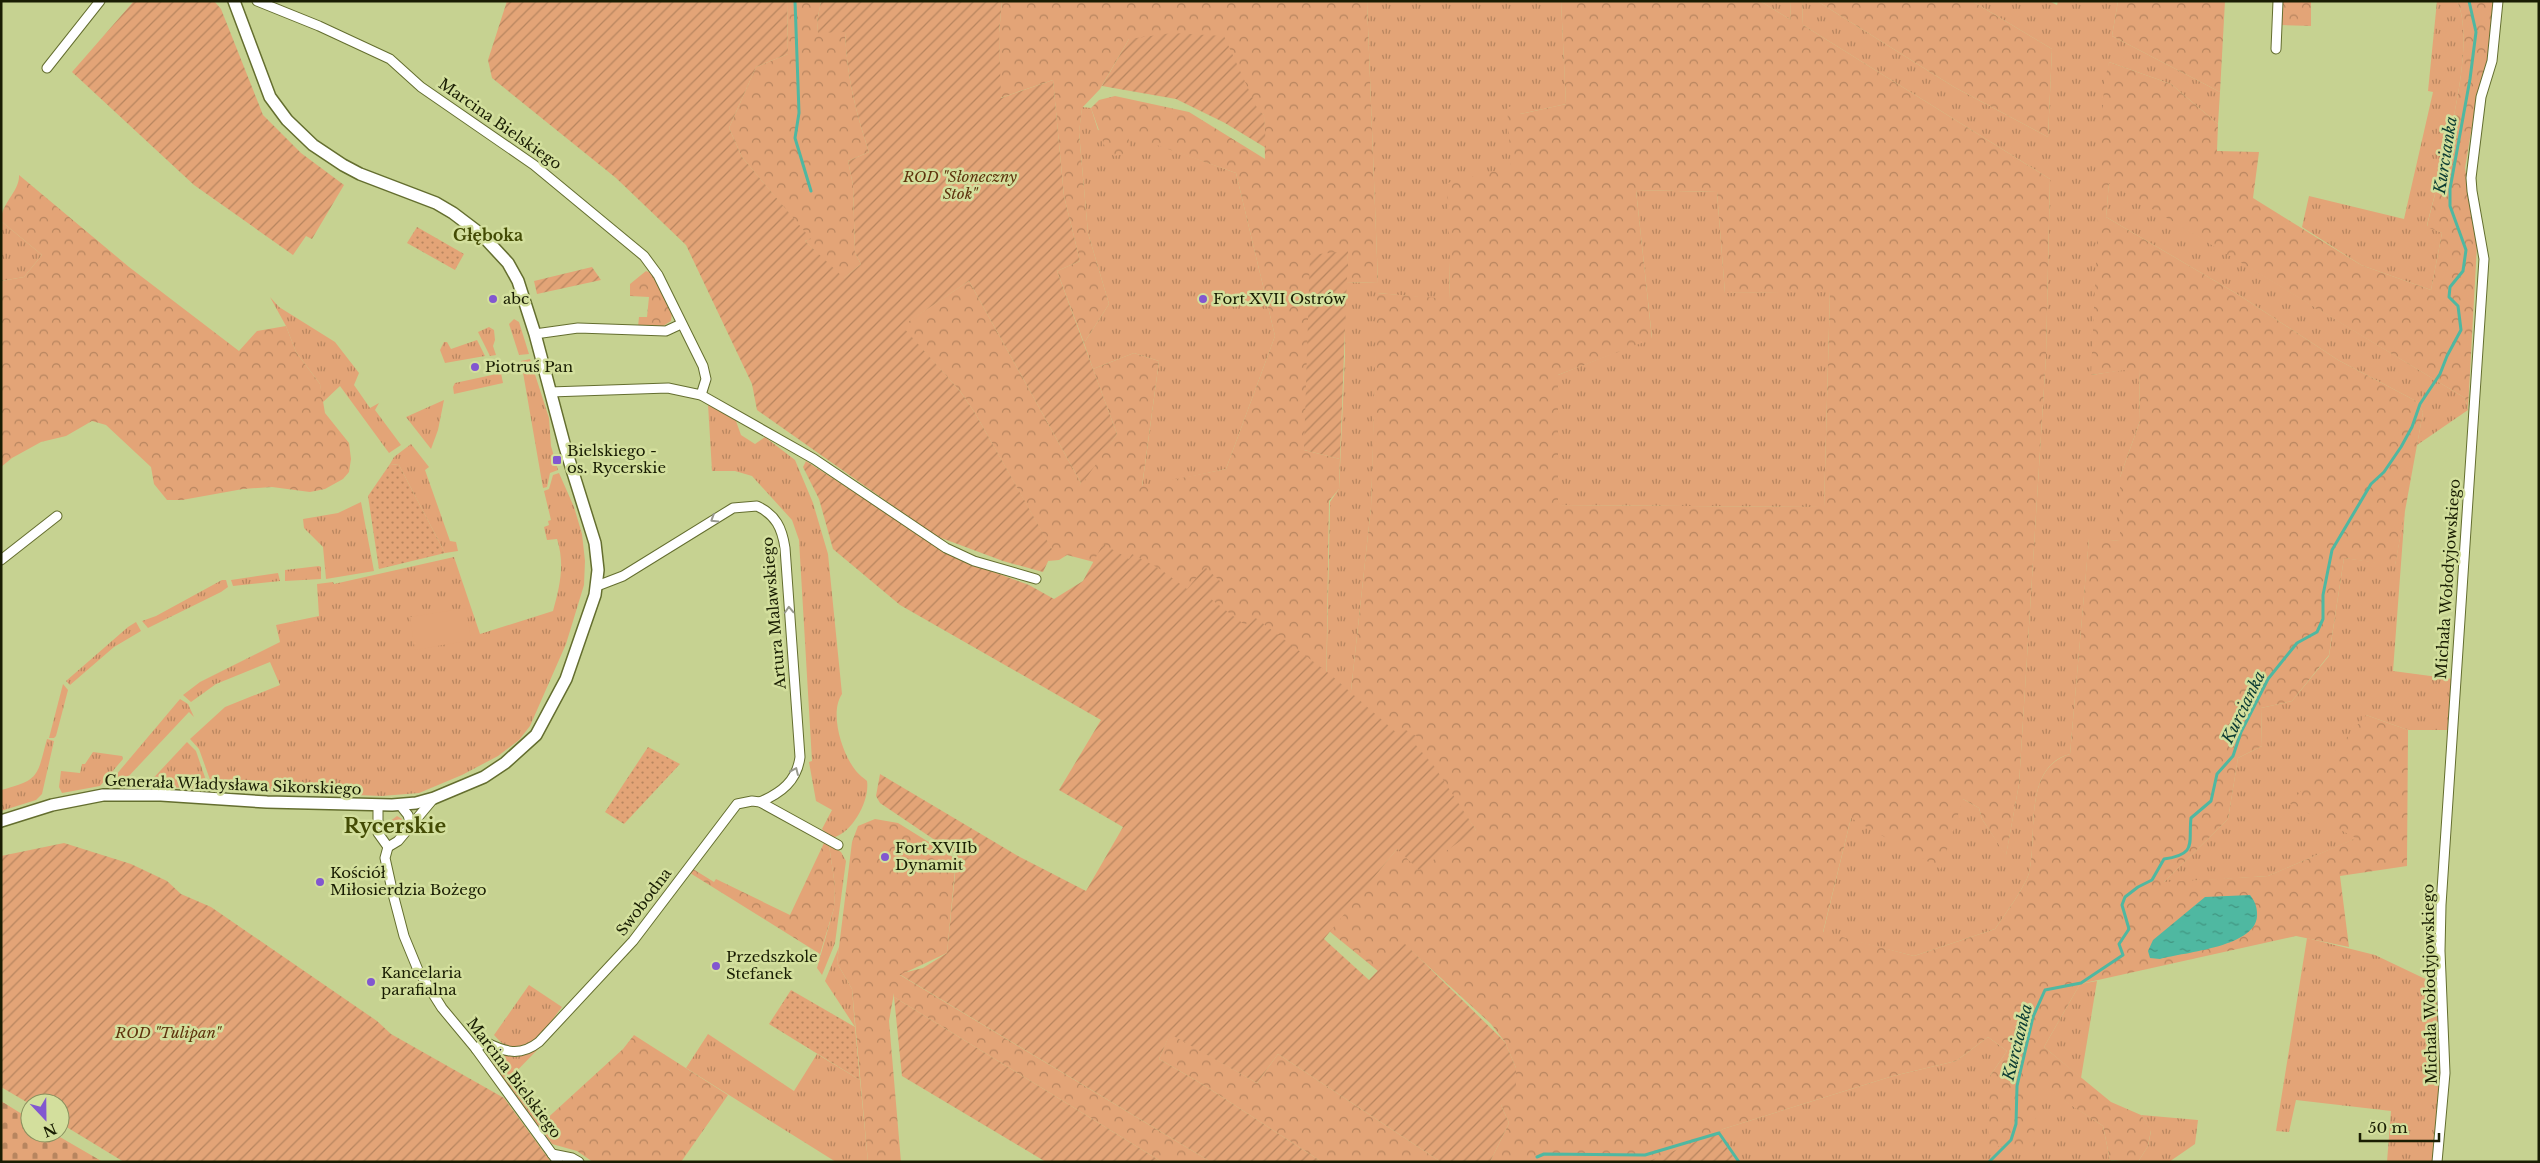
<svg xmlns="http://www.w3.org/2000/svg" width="2540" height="1163" viewBox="0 0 2540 1163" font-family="'Libre Baskerville',serif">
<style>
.grass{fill:url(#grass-tufts)}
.forest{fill:url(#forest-crowns);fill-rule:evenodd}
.cemetery{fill:url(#cemetery-stones)}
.park{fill:url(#park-dots)}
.garden{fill:url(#garden-furrows)}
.pitch{fill:#e3a477}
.water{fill:url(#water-ripples)}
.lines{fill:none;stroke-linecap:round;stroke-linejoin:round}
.stream{stroke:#4fb8a1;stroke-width:3}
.minor-casing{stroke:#646e2f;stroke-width:11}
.tertiary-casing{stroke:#646e2f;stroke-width:14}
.minor{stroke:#fff;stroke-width:9}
.tertiary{stroke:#fff;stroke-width:11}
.oneway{stroke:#98998e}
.poi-dot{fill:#8257d0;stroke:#d3df9d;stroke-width:2}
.labels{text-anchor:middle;stroke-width:5;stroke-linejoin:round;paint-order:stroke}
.street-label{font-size:15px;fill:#191d03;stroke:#d3df9d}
.park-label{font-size:15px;font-style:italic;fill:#5e330d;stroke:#d3df9d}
.poi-label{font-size:15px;fill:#191d03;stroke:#d3df9d;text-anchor:start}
.water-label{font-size:16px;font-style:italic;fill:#0c3c33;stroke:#d3df9d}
.neighbourhood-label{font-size:16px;font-weight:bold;fill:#434b04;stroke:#d3df9d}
.district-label{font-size:20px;font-weight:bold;fill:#434b04;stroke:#d3df9d}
</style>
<defs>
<pattern id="grass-tufts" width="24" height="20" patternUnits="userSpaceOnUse" patternTransform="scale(1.25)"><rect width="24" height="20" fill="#e3a477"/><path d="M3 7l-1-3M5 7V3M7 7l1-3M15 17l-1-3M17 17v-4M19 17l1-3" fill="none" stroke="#b7855f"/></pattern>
<pattern id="forest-crowns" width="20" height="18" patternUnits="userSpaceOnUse" patternTransform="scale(1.25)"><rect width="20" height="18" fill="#e3a477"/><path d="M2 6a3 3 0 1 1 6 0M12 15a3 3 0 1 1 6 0" fill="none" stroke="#b7855f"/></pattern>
<pattern id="cemetery-stones" width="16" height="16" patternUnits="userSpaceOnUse" patternTransform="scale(1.25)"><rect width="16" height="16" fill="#e3a477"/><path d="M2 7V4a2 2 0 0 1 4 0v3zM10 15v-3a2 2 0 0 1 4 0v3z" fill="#b7855f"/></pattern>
<pattern id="park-dots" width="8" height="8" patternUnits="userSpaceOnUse" patternTransform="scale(1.25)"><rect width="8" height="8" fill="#e3a477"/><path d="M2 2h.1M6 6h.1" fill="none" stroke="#b7855f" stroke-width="1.8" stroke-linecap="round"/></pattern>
<pattern id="garden-furrows" width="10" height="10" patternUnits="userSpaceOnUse" patternTransform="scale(1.25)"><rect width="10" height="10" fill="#e3a477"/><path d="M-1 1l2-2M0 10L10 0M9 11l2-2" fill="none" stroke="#b7855f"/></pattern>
<pattern id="water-ripples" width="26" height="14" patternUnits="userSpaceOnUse" patternTransform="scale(1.25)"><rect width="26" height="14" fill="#4fb8a1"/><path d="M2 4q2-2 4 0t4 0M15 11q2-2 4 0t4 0" fill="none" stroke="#419581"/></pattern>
</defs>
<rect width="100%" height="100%" fill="#c6d291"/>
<!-- grass -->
<g class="grass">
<polygon points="1367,1 1561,1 1566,104 1520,114 1512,167 1450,262 1449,300 1378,293 1371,507 1349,709 1326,696 1330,502 1339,489 1345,356 1345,282 1378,283"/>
<polygon points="1760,1 1790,1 1791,20"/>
<path d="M1802,1H1817L1954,87L2048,137L2052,49L1972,1H2049L2057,5L2058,1H2118L2112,36L2220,92L2218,124L2171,84L2109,62L2092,375L2139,367L2140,421L2120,477V541L2089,539L2070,754C2022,767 2038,836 2029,873C2025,887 2004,916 1995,929L1914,956L1823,933L1851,818L1963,799L1979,808L1982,819L2006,855L2019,784L2046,356L2050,179L1803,25Z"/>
<path d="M2437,1H2457C2479,47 2439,175 2427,226L2442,233L2431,290L2361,265L2302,227L2309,196L2404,219L2433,92L2428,91Z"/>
<polygon points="1082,107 1091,108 1098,130 1128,134 1236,173 1275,336 1226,469 1142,487 1159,361 1134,353 1093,369 1084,343 1109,304 1088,233 1079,132"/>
<polygon points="2109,182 2465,398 2468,410 2417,445 2423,412 2416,401 2338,360 2239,295 2106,217"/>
<polygon points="1636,190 1717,192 1725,293 1830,291 1824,507 1558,505 1558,375 1652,338"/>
<polygon points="1,221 42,255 24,277 1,281"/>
<polygon points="270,297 279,307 335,342 359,373 354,385 370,408 379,403 375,410 401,445 389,453 340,386 322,403 320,384 296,352 286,326"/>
<polygon points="514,319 519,322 529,354 519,355 509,324"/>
<polygon points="489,327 494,330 495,340 493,346 496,355 490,356 478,332"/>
<polygon points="477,340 485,356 445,363 440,350 444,342 447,342 451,349"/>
<polygon points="530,359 549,418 551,446 558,470 550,473 547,487 543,488 521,361"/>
<polygon points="501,373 503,383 454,394 453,387 455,383"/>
<polygon points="444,400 438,430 431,449 406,417"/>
<path d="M708,404L736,421L741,435L755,444L765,437L795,460L813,503L828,554L842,694C829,713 842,754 856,771C859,775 864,778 867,781C870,800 853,831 835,837L828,835L822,829L832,810L816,801L809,762L812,761L799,540L792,520L752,476L735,471H712Z"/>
<polygon points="411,444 429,467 425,470 450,541 456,542 458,551 445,553 399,465 390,464 394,457"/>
<path d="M559,473L574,507L582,534L585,561L584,585L566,644L530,726L519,740L498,756L462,775L419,793L382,796L230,790L228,786H216L213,788L199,749L190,739L225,707L280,685L270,662L216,684L191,702L183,695L200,682L280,642L276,625L319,616L317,584L333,582L334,584L454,557L480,634L553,611C560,586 565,564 557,539L547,540L544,527L549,525L548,521L551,520L544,491L549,489L553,475Z"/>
<polygon points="361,502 374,571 326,579 323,547 304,528 303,519 338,513"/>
<polygon points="2405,510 2393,671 2453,679 2448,730 2408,730 2366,715 2357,838 2268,876 2163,883 2228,819 2238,758 2262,746 2261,708 2292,701 2329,656 2344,558 2395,565"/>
<polygon points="319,566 321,567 321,579 285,581 285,570"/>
<polygon points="278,573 280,581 233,586 231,580"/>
<polygon points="222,580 226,580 228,587 221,592 148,628 142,621 156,616"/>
<polygon points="136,622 141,631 114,647 70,685 66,681 128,627"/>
<polygon points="63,684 68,690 56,736 54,738 49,738"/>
<polygon points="180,699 188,704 194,717 189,712 127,778 133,785 110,786 110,782"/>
<path d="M47,739L54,741L42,794L36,800L1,811V790C40,780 37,776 47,739Z"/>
<polygon points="187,742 196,751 209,789 146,786"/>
<polygon points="93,752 122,756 123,759 100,786 62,793 59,787 61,771 80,773 82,764 85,764"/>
<polygon points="397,816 402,819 402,828 395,834 389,835 386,831 389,822"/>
<polygon points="829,845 841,852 846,861 835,943 822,975 817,968 834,908 835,886"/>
<polygon points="2307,938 2375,955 2438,985 2441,1073 2433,1162 2387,1162 2391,1111 2296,1100 2289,1132 2276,1131"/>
<polygon points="839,947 837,963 852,989 855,1027 825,981"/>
<polygon points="2097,981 2081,1078 2044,1047 2080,984"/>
<path d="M529,985L562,1007C550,1022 529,1058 506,1046C502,1044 498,1039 494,1035Z"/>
<polygon points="708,1034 794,1091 817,1054 860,1080 868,1162 836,1162 686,1068"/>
<polygon points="1988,1037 2007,1051 1990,1076 2040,1084 2103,1126 2110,1160 2113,1162 1734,1162 1714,1135 1723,1129 1893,1076 1956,1061"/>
<path d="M539,1048L506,1082L487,1054L490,1050C509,1059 520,1059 539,1048Z"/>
<polygon points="2141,1115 2198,1120 2195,1144 2169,1162 2138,1162 2148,1146 2151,1131"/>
</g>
<!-- forest -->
<g class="forest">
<path d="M787,1H821L817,22L818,32L845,31C847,77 855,109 869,152L848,161L853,185L855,253L861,264L843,279L805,241L810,239L742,157L729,128L756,67L788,54Z"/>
<polygon points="1002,1 1367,1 1378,283 1345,282 1348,252 1304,450 1340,459 1339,489 1329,501 1326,696 1171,582 1067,555 1059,560 1048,561 1052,550 975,413 960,391 901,326 969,281 1081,483 1079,486 1117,434 1093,369 1134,353 1159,361 1142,486 1226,469 1275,336 1236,173 1128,135 1131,153 1114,156 1106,150 1091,108 1099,100 1115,96 1189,112 1265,159 1264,115 1129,39 1100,89 1082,108 1079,133 1088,233 1109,304 1084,343 1057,271 1080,261 1064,196 1053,80 1000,98 999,33"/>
<path d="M1561,1H1760L1791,20L1790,1H1802L1803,25L2050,179L2046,356L2019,784L2006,856L1982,819L1979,808L1963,799L1941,869L1851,818L1823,932L1914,956L1995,929C2004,916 2025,887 2029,873C2038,835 2022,768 2070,754L2089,538L2120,541V477L2140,421L2139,368L2091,375L2104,84L2109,62L2171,84L2218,124L2217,151L2259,152L2253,198L2361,265L2431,290L2442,233L2427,227C2439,175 2479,47 2457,1H2493L2491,57L2478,90L2465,168L2477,245L2468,409L2465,398L2109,183L2106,217L2239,295L2338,360L2416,401L2423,412L2395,566L2344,558L2329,655L2292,701L2261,708L2262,746L2238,758L2228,819L2164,882L2268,876L2356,838L2290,804L2366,715L2408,730L2407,866L2340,876L2349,947L2296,936L2080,984L2044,1047L2111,1102L2141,1115L2151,1130L2148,1146L2138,1162L2110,1160L2103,1126L2040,1085L2032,1149L1988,1145L1990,1076L2007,1051L1988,1037L1956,1061L1893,1076L1723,1129L1714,1135L1648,1162H1490L1509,1123L1501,1105L1516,1068L1505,1042L1491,1024L1404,944L1378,971L1329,931L1397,849L1476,830L1455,800L1349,709L1371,507L1377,293L1449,299L1450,262L1447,183L1511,167L1507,105L1520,114L1566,104ZM1636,190L1717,192L1725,293L1830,292L1824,507L1558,505V375L1652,339Z"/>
<polygon points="1817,1 1972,1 2052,49 2048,137 1954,87"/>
<polygon points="2118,1 2225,1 2220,92 2112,36"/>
<polygon points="2281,1 2311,1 2311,26 2281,25"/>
<path d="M19,175L129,267L239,351L257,331L286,326L296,352L320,384L325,413L349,443L351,459L349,472L343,479L325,489L310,492L272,487L243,489L182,500H167L154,484L151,467L106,425L92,421L66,436L41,442L12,458L1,467V281L24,277L42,255L1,221C1,203 20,191 19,175Z"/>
<polygon points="646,271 654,274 672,312 671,321 660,328 638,327 639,317 647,317 649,297 630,296 630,284"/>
<polygon points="875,819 898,823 956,859 947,953 900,975 1211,1162 1162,1162 894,997 894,993 889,1021 901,1162 868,1162 852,989 837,963 852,842 858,826"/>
<polygon points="824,843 829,845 835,886 834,908 820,954 690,873 693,869 714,882 716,879 790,915"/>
<polygon points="1170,1033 1257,1083 1278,1054 1441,1162 1322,1162 1202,1084 1159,1059"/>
<polygon points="634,1035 728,1095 681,1162 593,1162 577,1151 552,1144 506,1082 510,1079 542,1123 623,1049"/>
</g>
<!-- cemetery -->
<polygon class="cemetery" points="1,1101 30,1119 30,1133 53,1133 103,1162 1,1162"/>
<!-- park -->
<g class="park">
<polygon points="417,227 464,254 455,270 407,243"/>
<polygon points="390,464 399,465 445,553 379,569 368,496"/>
<polygon points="648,747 680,764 624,824 605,812"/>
<polygon points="791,990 855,1027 860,1080 769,1024"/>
</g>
<!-- garden -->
<g class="garden">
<polygon points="134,1 214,1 221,9 263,115 301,153 344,185 312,239 306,236 293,255 194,185 72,72"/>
<path d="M507,1H787L788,54L756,67L729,128L742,157L811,239L805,241L844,278L861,264L855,253L853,185L848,161L869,152C855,109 847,77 845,32L818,33L817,22L821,1H1002L999,33L1001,98L1053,80L1064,196L1080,261L1057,271L1117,434L1080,487L1081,483L969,281L902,326L960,391L975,413L1053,551L1043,572L1003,561L936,536L757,410L752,384L686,245L616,178L492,78L488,60Z"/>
<polygon points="1172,33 1224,36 1258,110 1264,115 1266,148 1225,123 1176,99 1102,86 1129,39"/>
<polygon points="1348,251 1340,459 1304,450 1310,255"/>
<polygon points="592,267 601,280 537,294 534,281"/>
<polygon points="806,461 956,558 1029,585 1054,599 1083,581 1103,544 1129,559 1132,554 1160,569 1187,589 1205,567 1221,582 1211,599 1245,625 1253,616 1331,675 1398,734 1404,729 1420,738 1415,744 1434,766 1476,830 1419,870 1397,849 1324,939 1369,980 1404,943 1505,1042 1516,1068 1516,1092 1501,1105 1509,1123 1490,1162 1441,1162 1278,1054 1257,1083 1170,1034 1159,1059 1202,1084 1322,1162 1211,1162 899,974 923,968 947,953 957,855 880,803 876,796 880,774 1018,856 1086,891 1123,827 1059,790 1101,720 900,605 833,549 819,499 803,467"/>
<polygon points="64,843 131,864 167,881 181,894 211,907 377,1021 391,1034 504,1098 551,1162 124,1162 60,1123 60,1103 30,1104 1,1087 1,856"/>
<polygon points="894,997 1162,1162 1046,1162 902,1076"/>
<polygon points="1717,1133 1737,1162 1647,1162"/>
</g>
<!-- pitch -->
<polygon class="pitch" points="466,608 471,640 415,650 410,617"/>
<!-- water -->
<path class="water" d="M2250,895C2254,900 2257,906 2257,913C2260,947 2184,952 2160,959L2150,958L2148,951L2153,940L2205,897Z"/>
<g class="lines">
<!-- stream -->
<g class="stream">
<polyline points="795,1 799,113 795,138 811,191"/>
<polyline points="1537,1157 1544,1154 1645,1155 1719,1133 1739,1162"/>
<path d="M1989,1162L2011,1140L2016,1124L2017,1086L2033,1017L2045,990L2081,983L2123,955L2119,944L2129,929L2122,905L2125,897L2138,887L2152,880L2164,859C2198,854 2188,843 2191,818L2211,801L2217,774L2233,756L2241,732L2268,679L2297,643L2317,632L2323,619V595L2332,550L2371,484L2384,472L2401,447L2412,427L2420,404L2440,374L2447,356L2461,330L2458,306L2449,297L2450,287L2463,271L2466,250L2450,206V189L2470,79L2476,32L2469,1"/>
</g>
<defs>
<g id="minor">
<polyline points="257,1 319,26 390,59 421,87 534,165 644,256 658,275 703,366 706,379 701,395"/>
<polyline points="2276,49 2278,1"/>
<polyline points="47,68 100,1"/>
<polyline points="535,334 578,328 666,331 681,324"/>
<polyline points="550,392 668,388 701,395 814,459 946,548 974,561 1036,579"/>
<polyline points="1,560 57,516"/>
<path d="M597,586L623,576L733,508L757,506C776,515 782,528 785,548L800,757C797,781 781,793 760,802"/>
<polyline points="378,805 378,833 388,847"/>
<polyline points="400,805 408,815 411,826"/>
<polyline points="388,847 385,858 393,894 404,936 418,970 442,1008 476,1049 558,1162"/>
<polyline points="388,847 398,841 434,798"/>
<path d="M476,1049L485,1042C505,1052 520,1057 539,1042L633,941L737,804L752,801L760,802L838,845"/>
<polyline points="552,1154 572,1158 579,1162"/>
<polyline points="2437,1162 2445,1073 2440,951 2441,905 2484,259 2472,191 2471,178 2481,97 2492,61 2498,1"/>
</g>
<polyline id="tertiary" points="1,821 52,805 103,795 161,795 267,802 392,805 416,803 434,798 484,777 505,763 536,735 566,679 595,595 598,570 595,543 565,447 535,334 518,281 508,263 482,235 453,213 436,203 360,174 343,165 313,145 287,120 270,97 234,1"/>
</defs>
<!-- minor casing -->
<use href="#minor" class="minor-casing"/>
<!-- tertiary casing -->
<use href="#tertiary" class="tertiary-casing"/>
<!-- minor -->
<use href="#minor" class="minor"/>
<!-- tertiary -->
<use href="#tertiary" class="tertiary"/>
</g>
<!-- one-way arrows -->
<defs><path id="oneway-chevron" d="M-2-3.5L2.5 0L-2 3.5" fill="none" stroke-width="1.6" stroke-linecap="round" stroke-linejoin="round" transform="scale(1.25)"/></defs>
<g class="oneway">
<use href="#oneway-chevron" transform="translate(714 519) rotate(148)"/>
<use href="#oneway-chevron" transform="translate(789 610) rotate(-93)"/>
<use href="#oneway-chevron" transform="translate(795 771) rotate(-66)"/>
</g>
<!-- markers -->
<g class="poi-dot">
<circle cx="493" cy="299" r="5"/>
<circle cx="1203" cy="299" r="5"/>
<circle cx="475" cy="367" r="5"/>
<rect x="552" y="455" width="10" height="10" rx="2.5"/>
<circle cx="885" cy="857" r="5"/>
<circle cx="320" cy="882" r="5"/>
<circle cx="716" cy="966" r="5"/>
<circle cx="371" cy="982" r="5"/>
</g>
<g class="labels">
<!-- street labels -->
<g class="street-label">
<text transform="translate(500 124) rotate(35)" y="5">Marcina Bielskiego</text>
<text transform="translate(2448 579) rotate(-86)" y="5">Michała Wołodyjowskiego</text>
<text transform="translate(774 613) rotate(-95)" y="5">Artura Malawskiego</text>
<text transform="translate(233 785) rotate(2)" y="5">Generała Władysława Sikorskiego</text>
<text transform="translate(644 902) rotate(-53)" y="5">Swobodna</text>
<text transform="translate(2430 984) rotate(-91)" y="5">Michała Wołodyjowskiego</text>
<text transform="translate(514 1078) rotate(53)" y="5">Marcina Bielskiego</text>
</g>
<!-- park labels -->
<g class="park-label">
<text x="960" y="182">ROD "Słoneczny<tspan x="960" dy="17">Stok"</tspan></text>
<text x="168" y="1038">ROD "Tulipan"</text>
</g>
<!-- poi labels -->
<g class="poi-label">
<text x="503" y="304">abc</text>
<text x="1213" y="304">Fort XVII Ostrów</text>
<text x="485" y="372">Piotruś Pan</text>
<text x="567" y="456">Bielskiego -<tspan x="567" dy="17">os. Rycerskie</tspan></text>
<text x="895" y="853">Fort XVIIb<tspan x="895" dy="17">Dynamit</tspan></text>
<text x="330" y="878">Kościół<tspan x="330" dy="17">Miłosierdzia Bożego</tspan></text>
<text x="726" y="962">Przedszkole<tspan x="726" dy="17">Stefanek</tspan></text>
<text x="381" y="978">Kancelaria<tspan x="381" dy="17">parafialna</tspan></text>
</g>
<!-- water labels -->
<g class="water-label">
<text transform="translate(2445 155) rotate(-81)" y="6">Kurcianka</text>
<text transform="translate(2243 707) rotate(-64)" y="6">Kurcianka</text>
<text transform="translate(2017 1042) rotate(-76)" y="6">Kurcianka</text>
</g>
<!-- neighbourhood labels -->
<g class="neighbourhood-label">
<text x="488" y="241">Głęboka</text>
</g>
<!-- district labels -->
<g class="district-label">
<text x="395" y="833">Rycerskie</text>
</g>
</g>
<!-- border -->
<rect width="2540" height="1163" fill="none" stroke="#191d03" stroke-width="5"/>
<!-- north arrow -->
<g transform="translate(45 1118) rotate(158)"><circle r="24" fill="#d3df9d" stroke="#89915f"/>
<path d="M0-4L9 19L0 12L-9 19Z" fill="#8257d0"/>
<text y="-8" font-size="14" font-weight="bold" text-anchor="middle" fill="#191d03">N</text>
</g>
<!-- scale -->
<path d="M2360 1133v8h79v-8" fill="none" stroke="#191d03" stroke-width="2.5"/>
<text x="2368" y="1133" font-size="15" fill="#191d03" stroke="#d3df9d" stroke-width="4" paint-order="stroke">50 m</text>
</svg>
